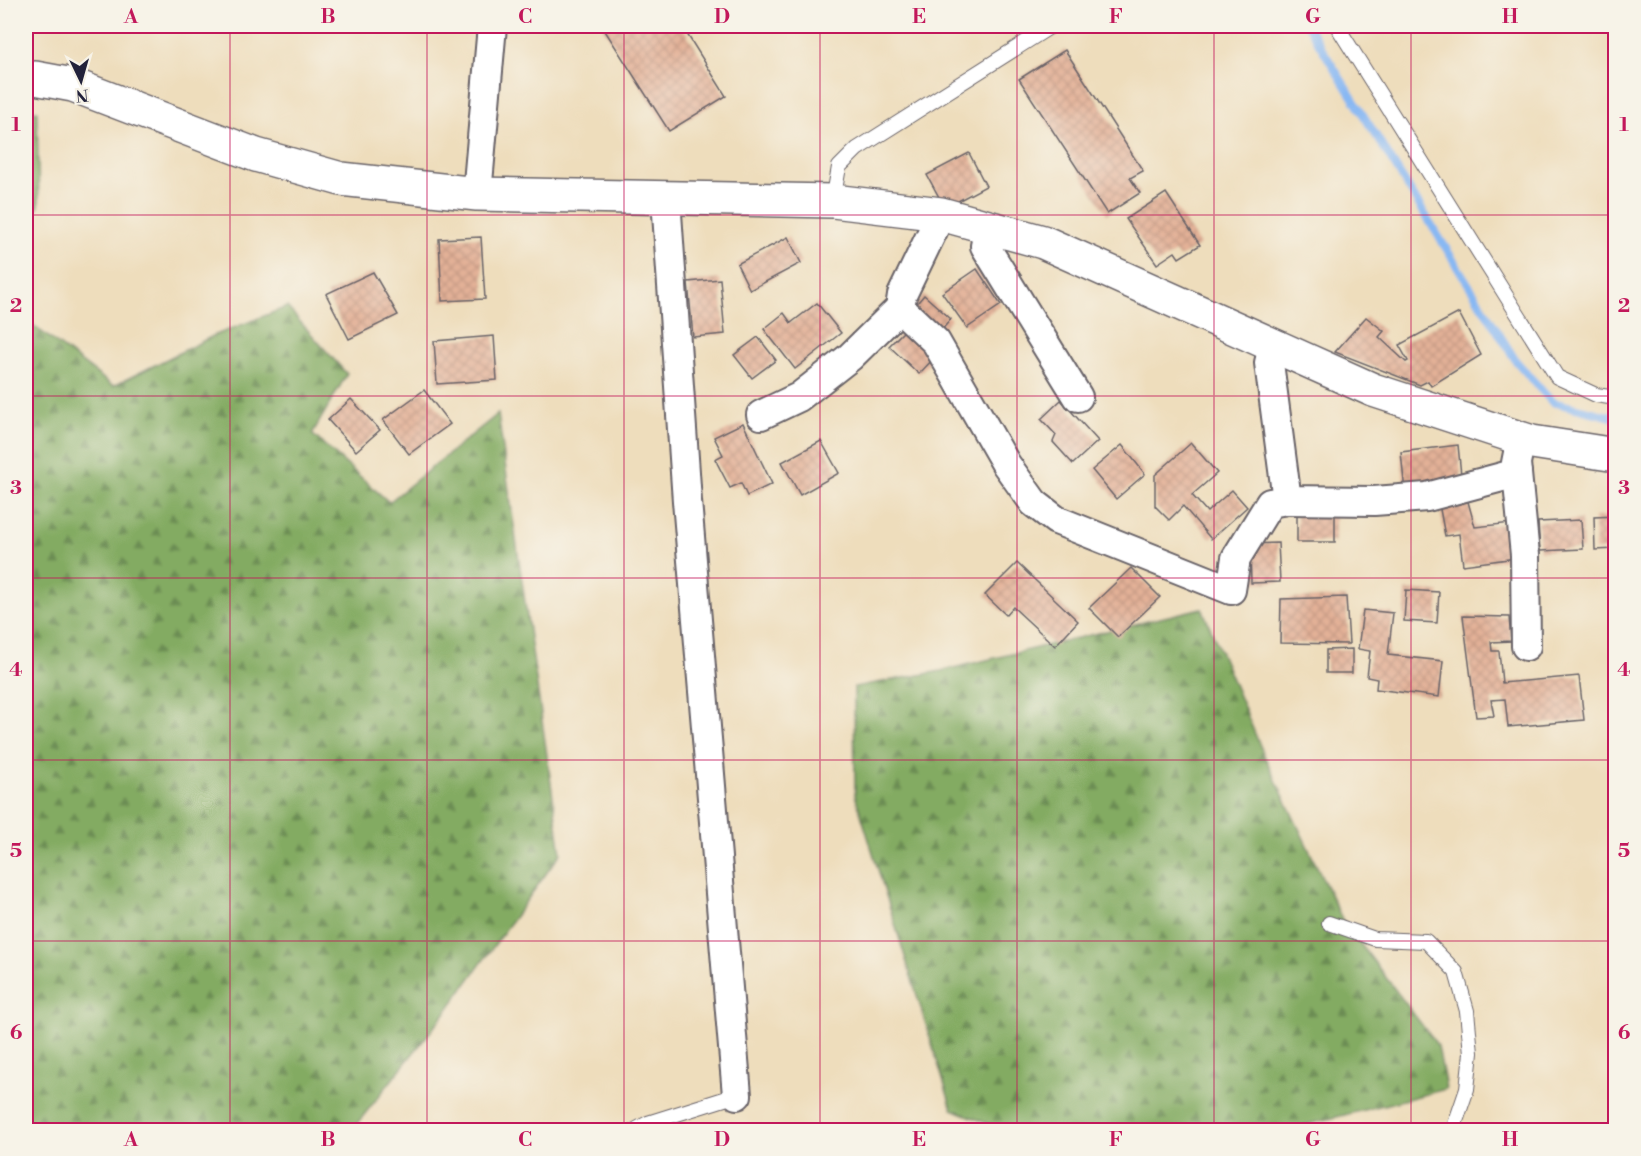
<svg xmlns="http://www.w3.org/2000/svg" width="1641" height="1156" viewBox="0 0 1641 1156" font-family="'Libre Bodoni',serif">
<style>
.forest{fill:url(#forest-firs);stroke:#52664e;stroke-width:1.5}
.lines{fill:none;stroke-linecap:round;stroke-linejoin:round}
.stream{stroke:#88b8f3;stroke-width:8}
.building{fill:url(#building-cross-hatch)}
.lane-casing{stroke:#696368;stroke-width:16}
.street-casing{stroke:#696368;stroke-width:32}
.secondary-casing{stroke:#696368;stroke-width:36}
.lane{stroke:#fff;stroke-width:14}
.street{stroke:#fff;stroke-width:28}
.secondary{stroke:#fff;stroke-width:33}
.grid{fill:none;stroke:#c2185b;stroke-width:1.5;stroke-opacity:0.55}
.neatline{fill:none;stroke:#c2185b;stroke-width:2}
.grid-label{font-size:20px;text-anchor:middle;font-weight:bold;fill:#c2185b}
</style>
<defs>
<pattern id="forest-firs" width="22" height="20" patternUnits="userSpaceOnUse" patternTransform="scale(1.5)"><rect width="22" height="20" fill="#83ab62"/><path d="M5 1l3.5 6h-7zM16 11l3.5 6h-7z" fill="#6b8b52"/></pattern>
<pattern id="building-cross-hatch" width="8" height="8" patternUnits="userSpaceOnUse" patternTransform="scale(1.5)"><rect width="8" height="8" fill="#e3b197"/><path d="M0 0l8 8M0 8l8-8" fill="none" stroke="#c29883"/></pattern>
</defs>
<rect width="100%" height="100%" fill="#f7f3e8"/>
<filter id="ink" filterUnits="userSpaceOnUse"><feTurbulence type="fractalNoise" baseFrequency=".0167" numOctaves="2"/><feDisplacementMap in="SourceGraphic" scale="12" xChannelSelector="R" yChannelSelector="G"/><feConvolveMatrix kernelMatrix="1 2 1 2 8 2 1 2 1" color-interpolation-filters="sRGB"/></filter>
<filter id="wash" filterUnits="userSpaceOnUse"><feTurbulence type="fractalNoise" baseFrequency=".008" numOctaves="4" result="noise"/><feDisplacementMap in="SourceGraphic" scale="24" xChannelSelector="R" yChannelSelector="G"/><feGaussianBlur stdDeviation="1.35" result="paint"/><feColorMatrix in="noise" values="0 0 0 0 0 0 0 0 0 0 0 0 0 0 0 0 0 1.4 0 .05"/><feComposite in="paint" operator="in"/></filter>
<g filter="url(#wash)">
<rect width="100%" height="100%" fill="#eeddbc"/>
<!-- forest -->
<g class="forest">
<polygon points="37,111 39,206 26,223 26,112"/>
<polygon points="287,307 347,374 312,434 389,502 498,414 561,853 446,1012 352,1130 26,1130 26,320 113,386 213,336"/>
<polygon points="1202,608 1264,755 1343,921 1438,1046 1446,1089 1286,1130 1003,1130 952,1109 855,795 854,687 941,671"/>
</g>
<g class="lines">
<!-- stream -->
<polyline class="stream" points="1308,26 1516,361 1552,402 1616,418"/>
</g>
<g id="blocks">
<!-- building -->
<g class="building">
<polygon points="602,26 682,26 726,96 669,131"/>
<polygon points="1065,50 1143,171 1130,178 1140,193 1107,214 1019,79"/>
<polygon points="969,153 986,186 945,208 927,175"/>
<polygon points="1166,193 1200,245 1179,258 1175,252 1157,264 1126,219"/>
<polygon points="481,237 485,299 442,301 439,239"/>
<polygon points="788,237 801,263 750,290 737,264"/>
<polygon points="977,269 1001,305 967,328 942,293"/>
<polygon points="373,272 398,315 349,339 326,294"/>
<polygon points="720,279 725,334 693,337 688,282"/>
<polygon points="924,295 951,319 940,332 913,308"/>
<polygon points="817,303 841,333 795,369 764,329 784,313 791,323"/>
<polygon points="1459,313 1481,355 1431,386 1428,381 1420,385 1335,352 1366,317 1384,331 1379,337 1406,362 1408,361 1399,345"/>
<polygon points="906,329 935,357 919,374 889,346"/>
<polygon points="494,336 497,380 437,384 434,341"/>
<polygon points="758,337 776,360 752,378 734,355"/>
<polygon points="424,390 450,424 409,454 383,420"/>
<polygon points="351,399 380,430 356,451 328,420"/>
<polygon points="1061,400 1098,441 1073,464 1053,442 1056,435 1041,419"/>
<polygon points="743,423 772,484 747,496 741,483 730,488 715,459 723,455 714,437"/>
<polygon points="821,441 839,473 800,495 782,462"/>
<polygon points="1191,443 1217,473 1192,495 1207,512 1232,490 1247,507 1211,539 1183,506 1169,520 1155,506 1155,475"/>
<polygon points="1122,445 1145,474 1116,499 1092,470"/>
<polygon points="1458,445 1462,485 1405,492 1401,452"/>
<polygon points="1467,498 1475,527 1512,523 1516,558 1463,565 1459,534 1445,536 1439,504"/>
<polygon points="1297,509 1335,510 1335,542 1297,542"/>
<polygon points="1616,516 1616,549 1595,550 1594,517"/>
<polygon points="1581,520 1583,549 1540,551 1538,522"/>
<polygon points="1278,543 1280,582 1251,583 1250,544"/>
<polygon points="1017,563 1078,621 1055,646 1013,607 1006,615 985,595"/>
<polygon points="1131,568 1160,597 1118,637 1089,608"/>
<polygon points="1406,590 1439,592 1437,623 1404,621"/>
<polygon points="1346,597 1349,644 1280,643 1281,599"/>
<polygon points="1363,610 1393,613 1388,655 1443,661 1439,697 1376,689 1377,679 1367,677 1370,651 1358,649"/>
<polygon points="1463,616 1509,617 1511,641 1491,642 1492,651 1499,651 1502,683 1579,676 1584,720 1508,727 1505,699 1491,700 1494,716 1476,717"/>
<polygon points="1352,649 1352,673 1326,673 1326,650"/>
</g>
</g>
</g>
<g filter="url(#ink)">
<use href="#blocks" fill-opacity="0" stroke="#696368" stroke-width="1.5"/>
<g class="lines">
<defs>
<g id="lane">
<polyline points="1337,26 1557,377 1596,395 1616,398"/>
<polyline points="833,201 839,167 857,149 1051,26"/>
<polyline points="1329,923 1375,939 1426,941 1456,972 1467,1011 1471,1053 1467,1089 1453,1130"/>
<polyline points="635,1130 648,1123 737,1095"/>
</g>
<g id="street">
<polyline points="477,194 492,26"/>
<polyline points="666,199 687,501 737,1095"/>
<polyline points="941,214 902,295 900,308 936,342 1006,464 1034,503 1056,520 1231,590 1236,558 1270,503 1287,500"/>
<polyline points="990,226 985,246 1078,397"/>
<polyline points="1273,346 1269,363 1287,500 1374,501 1427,497 1517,473"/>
<polyline points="761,415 799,397 850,357 900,308"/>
<polyline points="1518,453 1516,463 1525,555 1526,646"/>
</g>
<polyline id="secondary" points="26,80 35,78 73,85 256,155 341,179 477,194 833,201 941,214 1043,242 1373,390 1532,442 1616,455"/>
</defs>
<!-- lane casing -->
<use href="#lane" class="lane-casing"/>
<!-- street casing -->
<use href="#street" class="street-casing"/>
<!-- secondary casing -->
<use href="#secondary" class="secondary-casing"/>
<!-- lane -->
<use href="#lane" class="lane"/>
<!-- street -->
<use href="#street" class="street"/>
<!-- secondary -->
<use href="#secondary" class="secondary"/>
</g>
</g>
<!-- grid -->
<path class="grid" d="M230,26V1130M427,26V1130M624,26V1130M820,26V1130M1017,26V1130M1214,26V1130M1411,26V1130M26,215H1616M26,396H1616M26,578H1616M26,760H1616M26,941H1616"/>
<!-- margin -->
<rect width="1641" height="1156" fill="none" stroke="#f7f3e8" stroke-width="66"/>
<!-- north arrow -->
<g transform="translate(81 81) rotate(175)" stroke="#f7f3e8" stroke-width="4.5" paint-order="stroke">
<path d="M0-4.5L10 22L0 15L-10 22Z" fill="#22223b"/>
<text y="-9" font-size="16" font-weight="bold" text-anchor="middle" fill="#22223b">N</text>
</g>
<rect x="33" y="33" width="1575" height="1090" class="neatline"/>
<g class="grid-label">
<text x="131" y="23">A</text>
<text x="328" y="23">B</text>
<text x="525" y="23">C</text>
<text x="722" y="23">D</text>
<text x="919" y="23">E</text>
<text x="1116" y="23">F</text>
<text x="1313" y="23">G</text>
<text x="1510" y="23">H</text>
<text x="16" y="131">1</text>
<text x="1624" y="131">1</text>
<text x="16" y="312">2</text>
<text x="1624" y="312">2</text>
<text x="16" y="494">3</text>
<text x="1624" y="494">3</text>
<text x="16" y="676">4</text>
<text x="1624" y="676">4</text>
<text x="16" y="857">5</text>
<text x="1624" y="857">5</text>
<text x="16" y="1039">6</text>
<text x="1624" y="1039">6</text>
<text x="131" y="1146">A</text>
<text x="328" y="1146">B</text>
<text x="525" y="1146">C</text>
<text x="722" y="1146">D</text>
<text x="919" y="1146">E</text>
<text x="1116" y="1146">F</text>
<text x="1313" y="1146">G</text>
<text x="1510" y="1146">H</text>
</g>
</svg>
